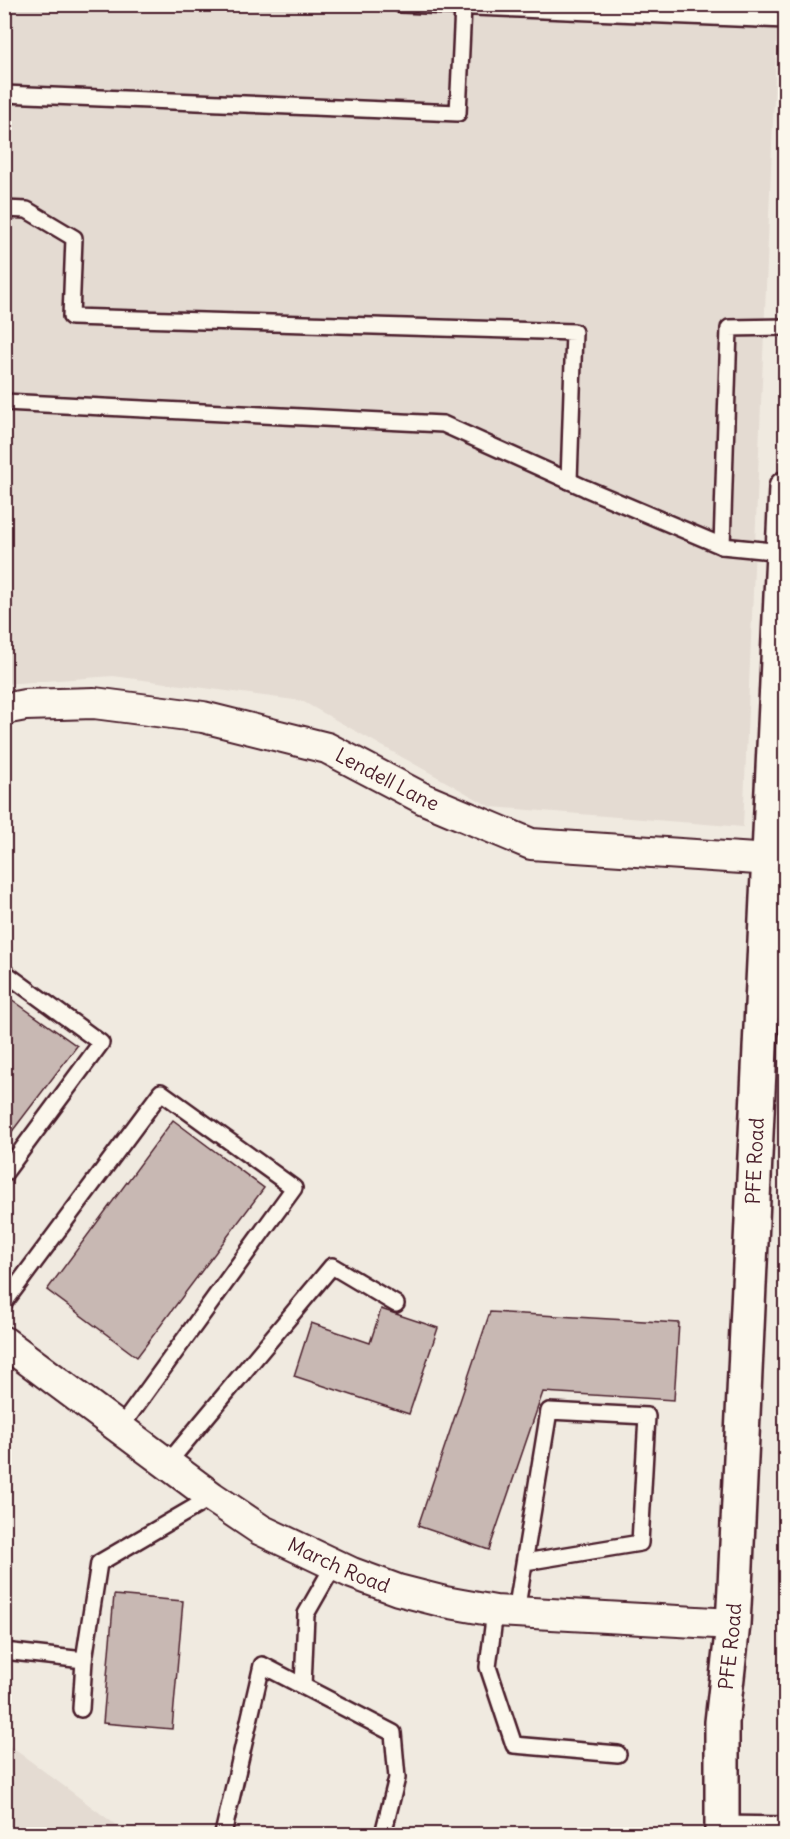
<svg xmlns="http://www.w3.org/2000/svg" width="790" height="1839" viewBox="0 0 790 1839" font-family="Delius,sans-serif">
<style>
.built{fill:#e4dbd2}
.building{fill:#c8b8b3;stroke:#4a1f2b;stroke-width:1.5}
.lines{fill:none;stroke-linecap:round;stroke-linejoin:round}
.service-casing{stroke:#4a1f2b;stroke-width:20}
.minor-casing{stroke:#4a1f2b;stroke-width:34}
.secondary-casing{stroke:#4a1f2b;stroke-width:38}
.service{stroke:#fbf7ec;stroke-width:15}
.minor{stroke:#fbf7ec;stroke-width:30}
.secondary{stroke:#fbf7ec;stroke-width:33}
.labels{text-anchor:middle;stroke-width:4.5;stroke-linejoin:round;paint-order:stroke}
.street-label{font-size:20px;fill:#4a1f2b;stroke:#fbf7ec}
</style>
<rect width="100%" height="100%" fill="#f0eae0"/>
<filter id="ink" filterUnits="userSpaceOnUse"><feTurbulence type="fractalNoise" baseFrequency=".0167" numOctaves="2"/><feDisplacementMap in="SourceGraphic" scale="12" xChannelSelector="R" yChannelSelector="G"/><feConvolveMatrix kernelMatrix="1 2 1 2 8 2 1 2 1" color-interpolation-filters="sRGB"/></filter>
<g filter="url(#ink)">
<!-- built -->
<g class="built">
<polygon points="5,5 778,5 743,827 491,807 302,701 113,676 5,684"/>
<polygon points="4,1742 29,1760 128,1834 5,1834"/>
</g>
<!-- building -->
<g class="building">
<polygon points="4,994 77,1046 4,1142"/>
<polygon points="173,1120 264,1188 137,1357 47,1290"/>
<polygon points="381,1309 438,1328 409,1414 294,1376 311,1323 370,1343"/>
<polygon points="490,1312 679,1323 674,1400 543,1392 489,1550 418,1526"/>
<polygon points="114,1595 183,1601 172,1729 103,1723"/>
</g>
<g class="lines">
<defs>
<g id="service">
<polyline points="400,4 786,20"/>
<polyline points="4,94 458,113 463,7"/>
<polyline points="4,209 27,210 74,238 71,317 574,332 569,481"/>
<polyline points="4,402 443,424 585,488 722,546 729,328 786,327"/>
<polyline points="722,546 782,552"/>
<polyline points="4,972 101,1043 4,1174"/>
<polyline points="4,1303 161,1092 294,1188 120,1428"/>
<polyline points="167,1464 332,1266 396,1304"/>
<polyline points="495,1611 488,1667 514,1745 618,1754"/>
<polyline points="516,1612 549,1411 647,1416 640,1543 525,1562"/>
<polyline points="4,1651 84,1660 99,1563 212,1497"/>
<polyline points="303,1686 306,1614 334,1565"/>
<polyline points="81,1709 84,1660"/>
<polyline points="722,1824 786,1825"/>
<polyline points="223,1834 262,1665 393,1733 397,1778 383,1834"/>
</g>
<g id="minor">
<path id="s1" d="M4,709L25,705L94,703L203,717L327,748L424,799L531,844L786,861"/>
<path id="s2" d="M4,1342L212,1497L261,1530L352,1573L398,1590L445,1602L495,1611L733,1624"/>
</g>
<g id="secondary">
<path id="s3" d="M722,1834V1722L733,1624L735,1587L786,488"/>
</g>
</defs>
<!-- service casing -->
<use href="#service" class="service-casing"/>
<!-- minor casing -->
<use href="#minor" class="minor-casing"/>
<!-- secondary casing -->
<use href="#secondary" class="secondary-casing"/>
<!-- service -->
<use href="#service" class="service"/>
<!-- minor -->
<use href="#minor" class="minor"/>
<!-- secondary -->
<use href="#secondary" class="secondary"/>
</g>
</g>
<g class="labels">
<!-- street labels -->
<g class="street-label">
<text dy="7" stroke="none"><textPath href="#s1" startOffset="396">Lendell Lane</textPath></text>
<text dy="7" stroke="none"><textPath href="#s3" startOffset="674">PFE Road</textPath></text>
<text dy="7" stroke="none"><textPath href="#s2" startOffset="404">March Road</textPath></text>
<text dy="7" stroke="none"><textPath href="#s3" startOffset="188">PFE Road</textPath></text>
</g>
</g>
<!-- margin -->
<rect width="790" height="1839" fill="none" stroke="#fbf7ec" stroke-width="24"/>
<rect x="12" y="12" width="766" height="1815" fill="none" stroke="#4a1f2b" stroke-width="2" filter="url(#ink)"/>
</svg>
